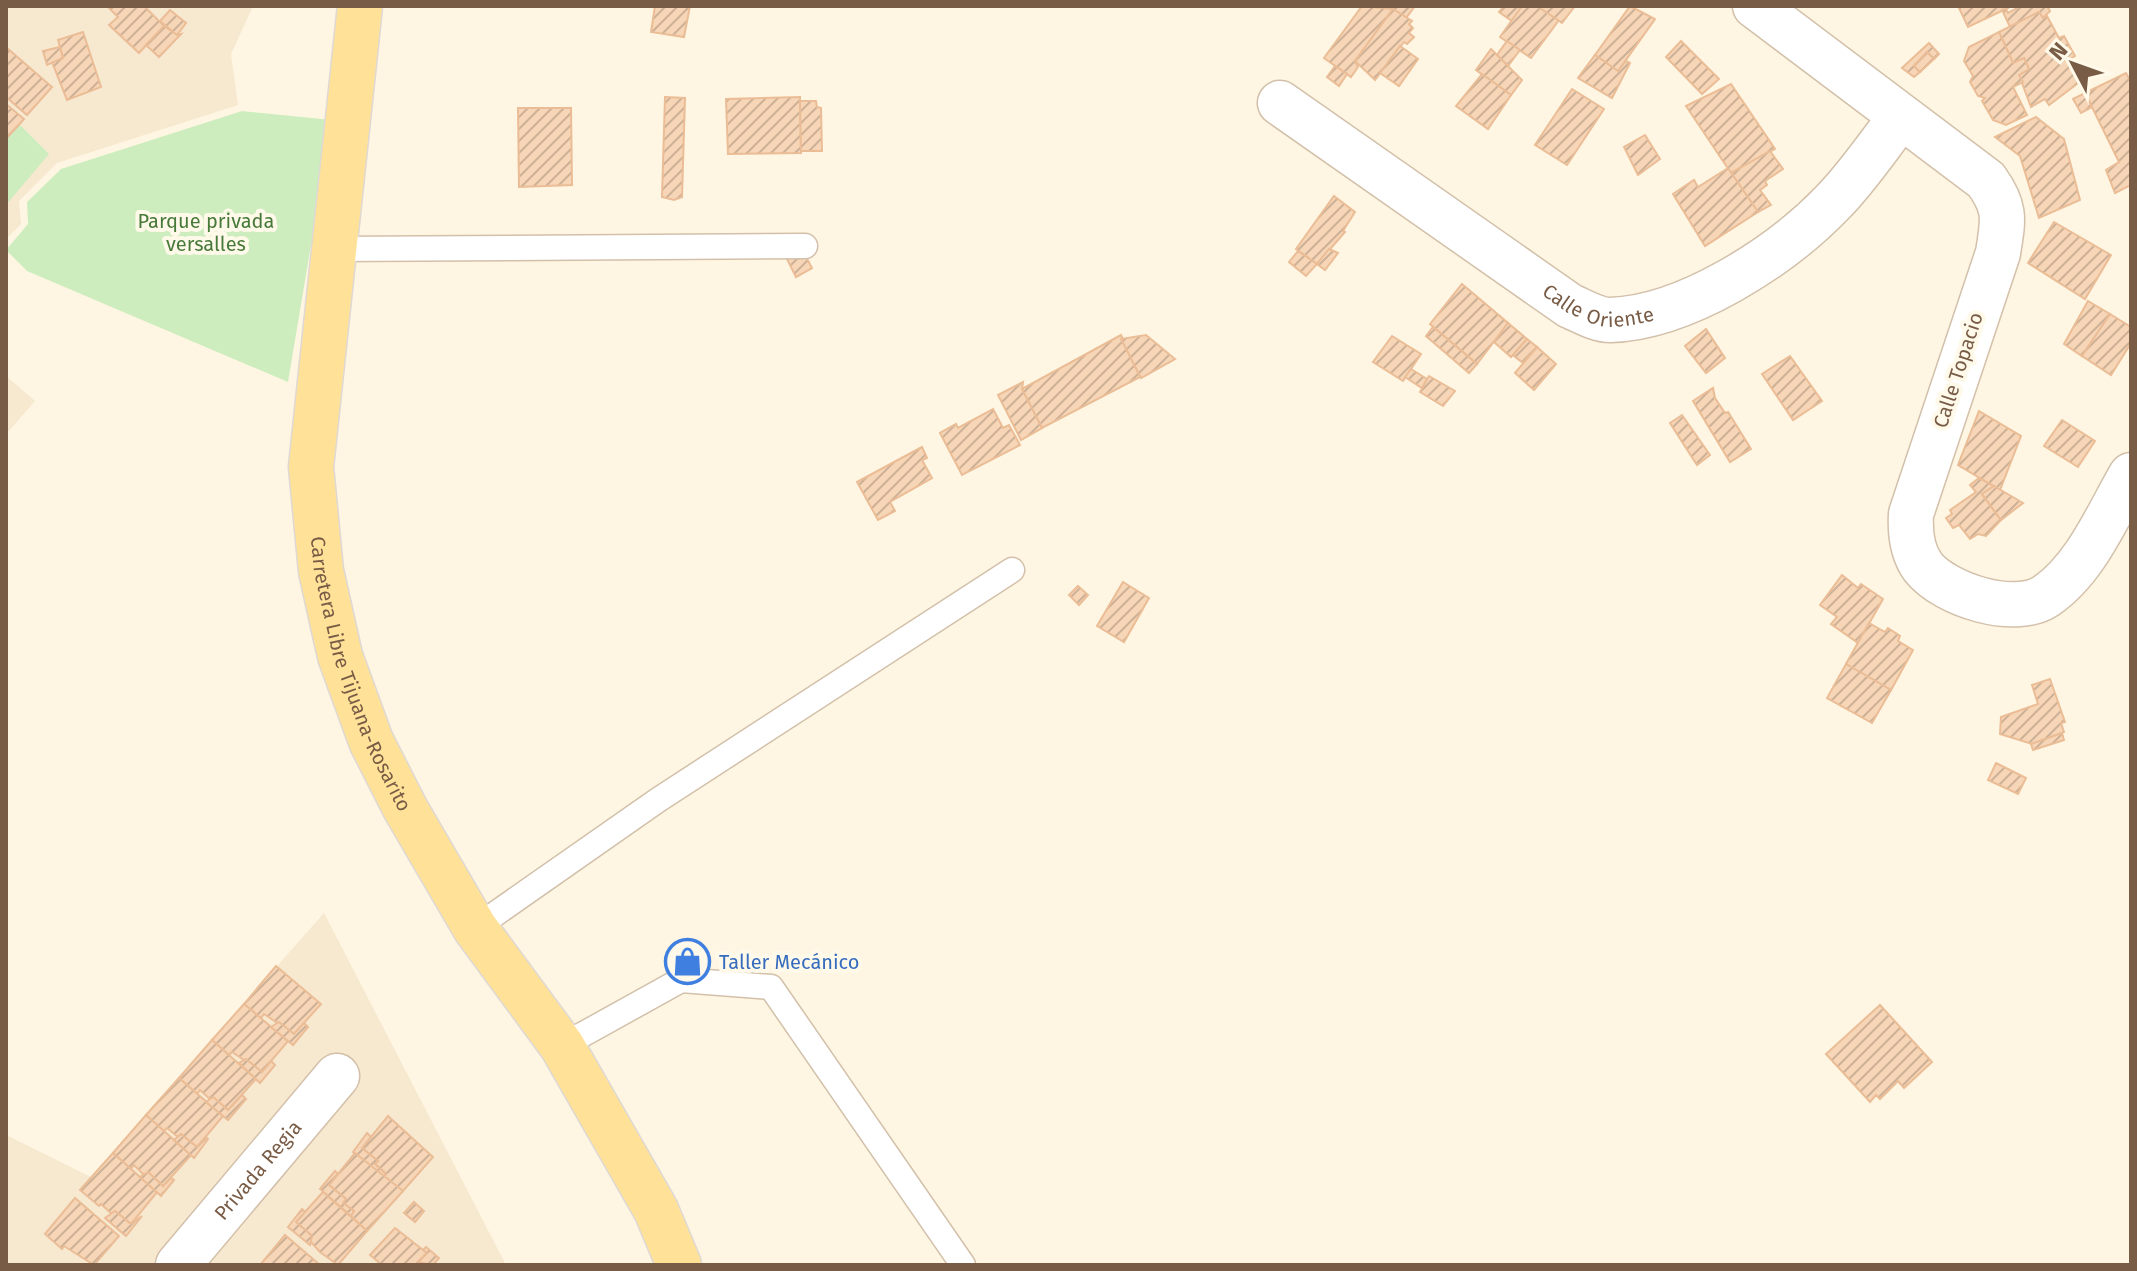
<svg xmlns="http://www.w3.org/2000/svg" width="2137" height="1271" viewBox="0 0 2137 1271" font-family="'Fira Sans',sans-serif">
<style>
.residential{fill:#f7e8d0}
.green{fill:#ceedbf}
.building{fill:url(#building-hatch);stroke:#ebbd96;stroke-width:2}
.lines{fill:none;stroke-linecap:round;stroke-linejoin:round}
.lane-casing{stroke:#d3c0aa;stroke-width:27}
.street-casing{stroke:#d3c0aa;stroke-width:47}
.primary-casing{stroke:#dfd8d3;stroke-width:47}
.lane{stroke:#fff;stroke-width:24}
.street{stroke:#fff;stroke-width:44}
.primary{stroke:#ffe298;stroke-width:44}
.labels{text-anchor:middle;stroke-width:8;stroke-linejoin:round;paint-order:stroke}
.park-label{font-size:20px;fill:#477a3a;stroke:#fff9ea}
.street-label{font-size:20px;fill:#795c46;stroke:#fff9ea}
.shop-label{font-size:20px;fill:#366cbe;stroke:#fff9ea;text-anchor:start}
</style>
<defs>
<pattern id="building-hatch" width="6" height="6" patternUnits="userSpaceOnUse" patternTransform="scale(2)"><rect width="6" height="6" fill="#f7d6b7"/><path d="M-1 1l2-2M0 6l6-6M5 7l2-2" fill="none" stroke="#cdb197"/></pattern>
</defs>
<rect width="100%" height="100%" fill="#fef6e2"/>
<!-- residential -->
<g class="residential">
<polygon points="6,6 253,6 231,54 238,105 57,163 19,201 21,224 6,239"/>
<polygon points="6,376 35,401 6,434"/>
<polygon points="324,913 506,1265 6,1265 6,1135 91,1177"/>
</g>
<!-- green -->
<g class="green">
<polygon points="6,111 49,154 6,205"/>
<polygon points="242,111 332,120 288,382 27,271 6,250 28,224 27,202 61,169"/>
</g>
<!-- building -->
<g class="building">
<polygon points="107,6 144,6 164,26 139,53 109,25 118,17"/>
<polygon points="655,6 690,6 684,37 651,32"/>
<polygon points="1362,6 1393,9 1355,61 1358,67 1351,77 1324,58"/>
<polygon points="1389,6 1415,6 1406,18"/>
<polygon points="1504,6 1520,6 1522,7 1512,21 1499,12"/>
<polygon points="1537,6 1559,20 1531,58 1500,37 1522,6"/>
<polygon points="1537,6 1575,6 1562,23"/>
<polygon points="1630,6 1655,19 1618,71 1595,55"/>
<polygon points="1958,6 2007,6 2008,8 1968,27"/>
<polygon points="2021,6 2047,6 2050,11 2043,18 2039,12 2010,27 2002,10 2006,9 2008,13"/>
<polygon points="1393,9 1412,21 1409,24 1413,28 1409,33 1414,37 1407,44 1404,42 1375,80 1355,61"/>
<polygon points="170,10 186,23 177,35 160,21"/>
<polygon points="2039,12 2043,18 2047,16 2059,38 2064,36 2075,56 2070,59 2081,81 2049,105 2045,99 2031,107 2019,75 2029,69 2024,58 2013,63 1999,32"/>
<polygon points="164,26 177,35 181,34 159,57 146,45"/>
<polygon points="83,32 101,87 67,100 52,62 63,58 58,40"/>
<polygon points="1999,32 2013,63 2024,58 2029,69 2019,75 2023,82 2013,87 2027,115 2006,125 1993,120 1982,101 1985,98 1978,96 1970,82 1973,76 1964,61 1969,47"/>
<polygon points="1507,41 1520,50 1508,66 1497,55"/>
<polygon points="1681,41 1719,79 1702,94 1666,57"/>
<polygon points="1929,43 1939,54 1934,59 1927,52 1914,66 1920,72 1914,77 1902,68"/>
<polygon points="1400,46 1418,59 1399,86 1380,73"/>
<polygon points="60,47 63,58 47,65 43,51"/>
<polygon points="7,48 52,87 27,115 6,97"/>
<polygon points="1491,49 1522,80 1511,95 1476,70"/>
<polygon points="1927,52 1934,59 1920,72 1914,66"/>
<polygon points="1595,55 1618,71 1626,61 1630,63 1612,98 1578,78"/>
<polygon points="1335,66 1347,74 1339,86 1327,77"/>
<polygon points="2126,73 2131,82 2131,185 2115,193 2106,170 2119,162 2085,93"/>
<polygon points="1482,74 1511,95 1488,129 1456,106"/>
<polygon points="1731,84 1775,149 1731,173 1686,106"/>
<polygon points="1572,89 1604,109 1567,165 1535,145"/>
<polygon points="2085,93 2092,107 2081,113 2073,99"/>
<polygon points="665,97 685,98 682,197 674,200 662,197"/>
<polygon points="800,97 801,153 728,154 726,99"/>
<polygon points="800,101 816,101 817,107 821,108 822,151 801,151"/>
<polygon points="6,104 24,119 6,139"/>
<polygon points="518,108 571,108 572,185 519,187"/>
<polygon points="2036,117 2064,139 2080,200 2039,218 2020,156 1995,137"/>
<polygon points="1645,135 1660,159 1638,175 1624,147"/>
<polygon points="1770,151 1783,169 1765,181 1767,185 1760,190 1771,205 1758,212 1731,173"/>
<polygon points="1728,168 1758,212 1705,246 1673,194 1694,180 1698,187"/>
<polygon points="1334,196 1355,212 1343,231 1345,232 1317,264 1296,249"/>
<polygon points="2054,222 2111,255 2085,299 2028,263"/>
<polygon points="1329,249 1338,253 1325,270 1317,264"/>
<polygon points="803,251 812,268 796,277 787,259"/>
<polygon points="1298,251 1317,264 1306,276 1289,262"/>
<polygon points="1462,284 1508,323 1477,364 1430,324"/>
<polygon points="2088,301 2110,314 2082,356 2064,344"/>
<polygon points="2110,314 2131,327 2131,343 2111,375 2082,356"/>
<polygon points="1508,323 1527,339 1511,357 1494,342"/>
<polygon points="1433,327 1477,364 1469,373 1426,336"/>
<polygon points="1706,329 1725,358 1706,373 1685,346"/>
<polygon points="1121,335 1140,377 1042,428 1022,389"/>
<polygon points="1146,335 1175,359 1141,378 1121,339"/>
<polygon points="1392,336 1421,354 1403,381 1373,362"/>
<polygon points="1527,339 1537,347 1523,363 1513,355"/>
<polygon points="1537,347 1556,364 1534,390 1515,373"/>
<polygon points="1790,356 1822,401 1793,420 1762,374"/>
<polygon points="1411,369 1427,379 1422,388 1405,377"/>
<polygon points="1429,376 1455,391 1443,406 1420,392"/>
<polygon points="1023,382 1022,389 1042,428 1021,440 998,395"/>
<polygon points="1713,388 1715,398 1725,413 1728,412 1751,449 1730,462 1693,401"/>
<polygon points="993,409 1003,428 1009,425 1020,445 962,475 940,433 956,424 958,428"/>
<polygon points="1979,411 2021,436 2000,490 1958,465"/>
<polygon points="1682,415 1710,455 1697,465 1670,423"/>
<polygon points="2062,420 2095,441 2078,467 2044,446"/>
<polygon points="922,447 927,458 922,460 932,478 890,502 895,511 878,520 857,482"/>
<polygon points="1979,478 1994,486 1982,494 2001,520 1986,536 1978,534 1970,539 1959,525 1953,528 1946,518 1952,514 1950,510 1976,492 1970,485"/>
<polygon points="1994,486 2023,503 2001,520 1982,494"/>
<polygon points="1842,575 1858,588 1861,584 1883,599 1858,643 1831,624 1837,617 1820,605"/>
<polygon points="1123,582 1149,598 1124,642 1097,626"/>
<polygon points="1078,586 1088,595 1079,605 1069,595"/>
<polygon points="1869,623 1885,632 1888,628 1900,636 1898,641 1913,650 1891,690 1846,664"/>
<polygon points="1846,664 1891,690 1872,723 1827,698"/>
<polygon points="2050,679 2065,722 2061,723 2064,732 2032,744 2000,734 2001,717 2038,704 2032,685"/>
<polygon points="2062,733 2064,740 2033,750 2031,744"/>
<polygon points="1996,763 2026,778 2018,794 1988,780"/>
<polygon points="276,966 321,1004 294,1034 264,1014 261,1018 244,1004"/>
<polygon points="244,1004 288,1041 262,1072 232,1052 229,1055 212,1040"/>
<polygon points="1880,1005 1932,1062 1904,1088 1898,1081 1880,1099 1876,1095 1870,1102 1826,1054"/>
<polygon points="279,1022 294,1034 304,1023 308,1027 293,1045 271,1027"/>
<polygon points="212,1040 256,1079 228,1110 213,1097 211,1100 200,1090 197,1094 179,1078"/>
<polygon points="246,1059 262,1072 271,1061 275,1065 260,1083 239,1063"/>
<polygon points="179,1078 223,1116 197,1147 181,1134 178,1137 167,1128 164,1131 146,1115"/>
<polygon points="242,1095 246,1099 228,1120 206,1102 213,1097 228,1110"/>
<polygon points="146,1115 191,1155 163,1186 148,1172 145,1176 134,1165 131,1169 113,1153"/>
<polygon points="388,1116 433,1157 403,1191 384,1177 386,1174 375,1164 378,1161 362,1148"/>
<polygon points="367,1133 371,1137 362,1148 378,1161 375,1164 386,1174 384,1177 353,1152"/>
<polygon points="181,1134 197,1147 206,1137 208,1139 194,1158 174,1140"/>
<polygon points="113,1153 157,1192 131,1224 115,1211 112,1214 101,1204 99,1206 80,1190"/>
<polygon points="355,1153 403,1191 367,1231 351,1216 354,1211 343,1203 346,1199 329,1185"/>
<polygon points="335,1171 338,1174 329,1185 346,1199 343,1203 354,1211 351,1216 320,1189"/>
<polygon points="148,1172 163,1186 171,1178 174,1180 161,1196 140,1177"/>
<polygon points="323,1192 367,1231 338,1265 320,1252 309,1240 312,1236 296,1222"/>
<polygon points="75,1198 119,1236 94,1265 64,1246 62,1249 45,1234"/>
<polygon points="414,1202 424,1211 415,1222 404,1213"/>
<polygon points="302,1209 305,1212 296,1222 312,1236 310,1245 288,1227"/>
<polygon points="115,1211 131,1224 142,1216 126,1236 105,1218"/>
<polygon points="395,1228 427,1253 418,1262 421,1265 382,1265 370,1255"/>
<polygon points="285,1235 320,1265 260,1265"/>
<polygon points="426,1247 439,1258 433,1265 418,1262 427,1253 423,1250"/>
</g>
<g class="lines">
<defs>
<g id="lane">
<polyline points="334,249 805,246"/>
<polyline points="475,928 658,800 1012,570"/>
<polyline points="562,1046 681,980 771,987 963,1265"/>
</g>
<g id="street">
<path d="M1755,6L1986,180C2007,209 2003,220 1998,253L1911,514C1910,531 1912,552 1923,567C1945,595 2015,617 2046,596C2086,569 2108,514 2131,475"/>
<path id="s1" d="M1280,103L1570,306C1582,311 1597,320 1610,320C1685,318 1780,257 1832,203C1857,178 1878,146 1900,118"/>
<path id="s2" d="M178,1265L337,1076"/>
</g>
<g id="primary">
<path id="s3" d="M360,6L311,467L321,571L340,656L371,741L405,808L475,928L562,1046L656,1210L679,1265"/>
</g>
</defs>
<!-- lane casing -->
<use href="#lane" class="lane-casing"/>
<!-- street casing -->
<use href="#street" class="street-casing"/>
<!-- primary casing -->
<use href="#primary" class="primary-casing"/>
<!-- lane -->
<use href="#lane" class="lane"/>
<!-- street -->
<use href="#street" class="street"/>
<!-- primary -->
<use href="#primary" class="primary"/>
</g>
<!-- icons -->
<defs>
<symbol id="shop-ring" viewBox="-11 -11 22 22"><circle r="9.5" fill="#fff9ea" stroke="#3f7fe0" stroke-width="1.5"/><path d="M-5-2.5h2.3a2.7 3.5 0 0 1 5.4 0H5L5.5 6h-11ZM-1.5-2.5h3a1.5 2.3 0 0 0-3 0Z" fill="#3f7fe0"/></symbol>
</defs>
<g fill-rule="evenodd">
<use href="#shop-ring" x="662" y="936" width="51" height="51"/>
</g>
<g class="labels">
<!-- park labels -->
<g class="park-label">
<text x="206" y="228">Parque privada<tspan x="206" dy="23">versalles</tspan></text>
</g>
<!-- street labels -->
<g class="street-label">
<text dy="7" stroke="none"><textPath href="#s1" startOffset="382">Calle Oriente</textPath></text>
<text transform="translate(1958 370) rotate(-72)" y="7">Calle Topacio</text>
<text dy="7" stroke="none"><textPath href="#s3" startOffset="678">Carretera Libre Tijuana-Rosarito</textPath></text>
<text dy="7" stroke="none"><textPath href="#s2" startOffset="124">Privada Regia</textPath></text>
</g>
<!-- shop labels -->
<g class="shop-label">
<text x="719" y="969">Taller Mecánico</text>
</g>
</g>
<!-- border -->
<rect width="2137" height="1271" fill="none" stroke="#795c46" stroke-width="16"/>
<!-- north arrow -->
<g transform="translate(2073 64) rotate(311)" stroke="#fff9ea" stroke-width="6" paint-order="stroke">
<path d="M0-6L14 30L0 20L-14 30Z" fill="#795c46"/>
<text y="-12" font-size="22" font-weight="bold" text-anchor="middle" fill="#795c46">N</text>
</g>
</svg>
